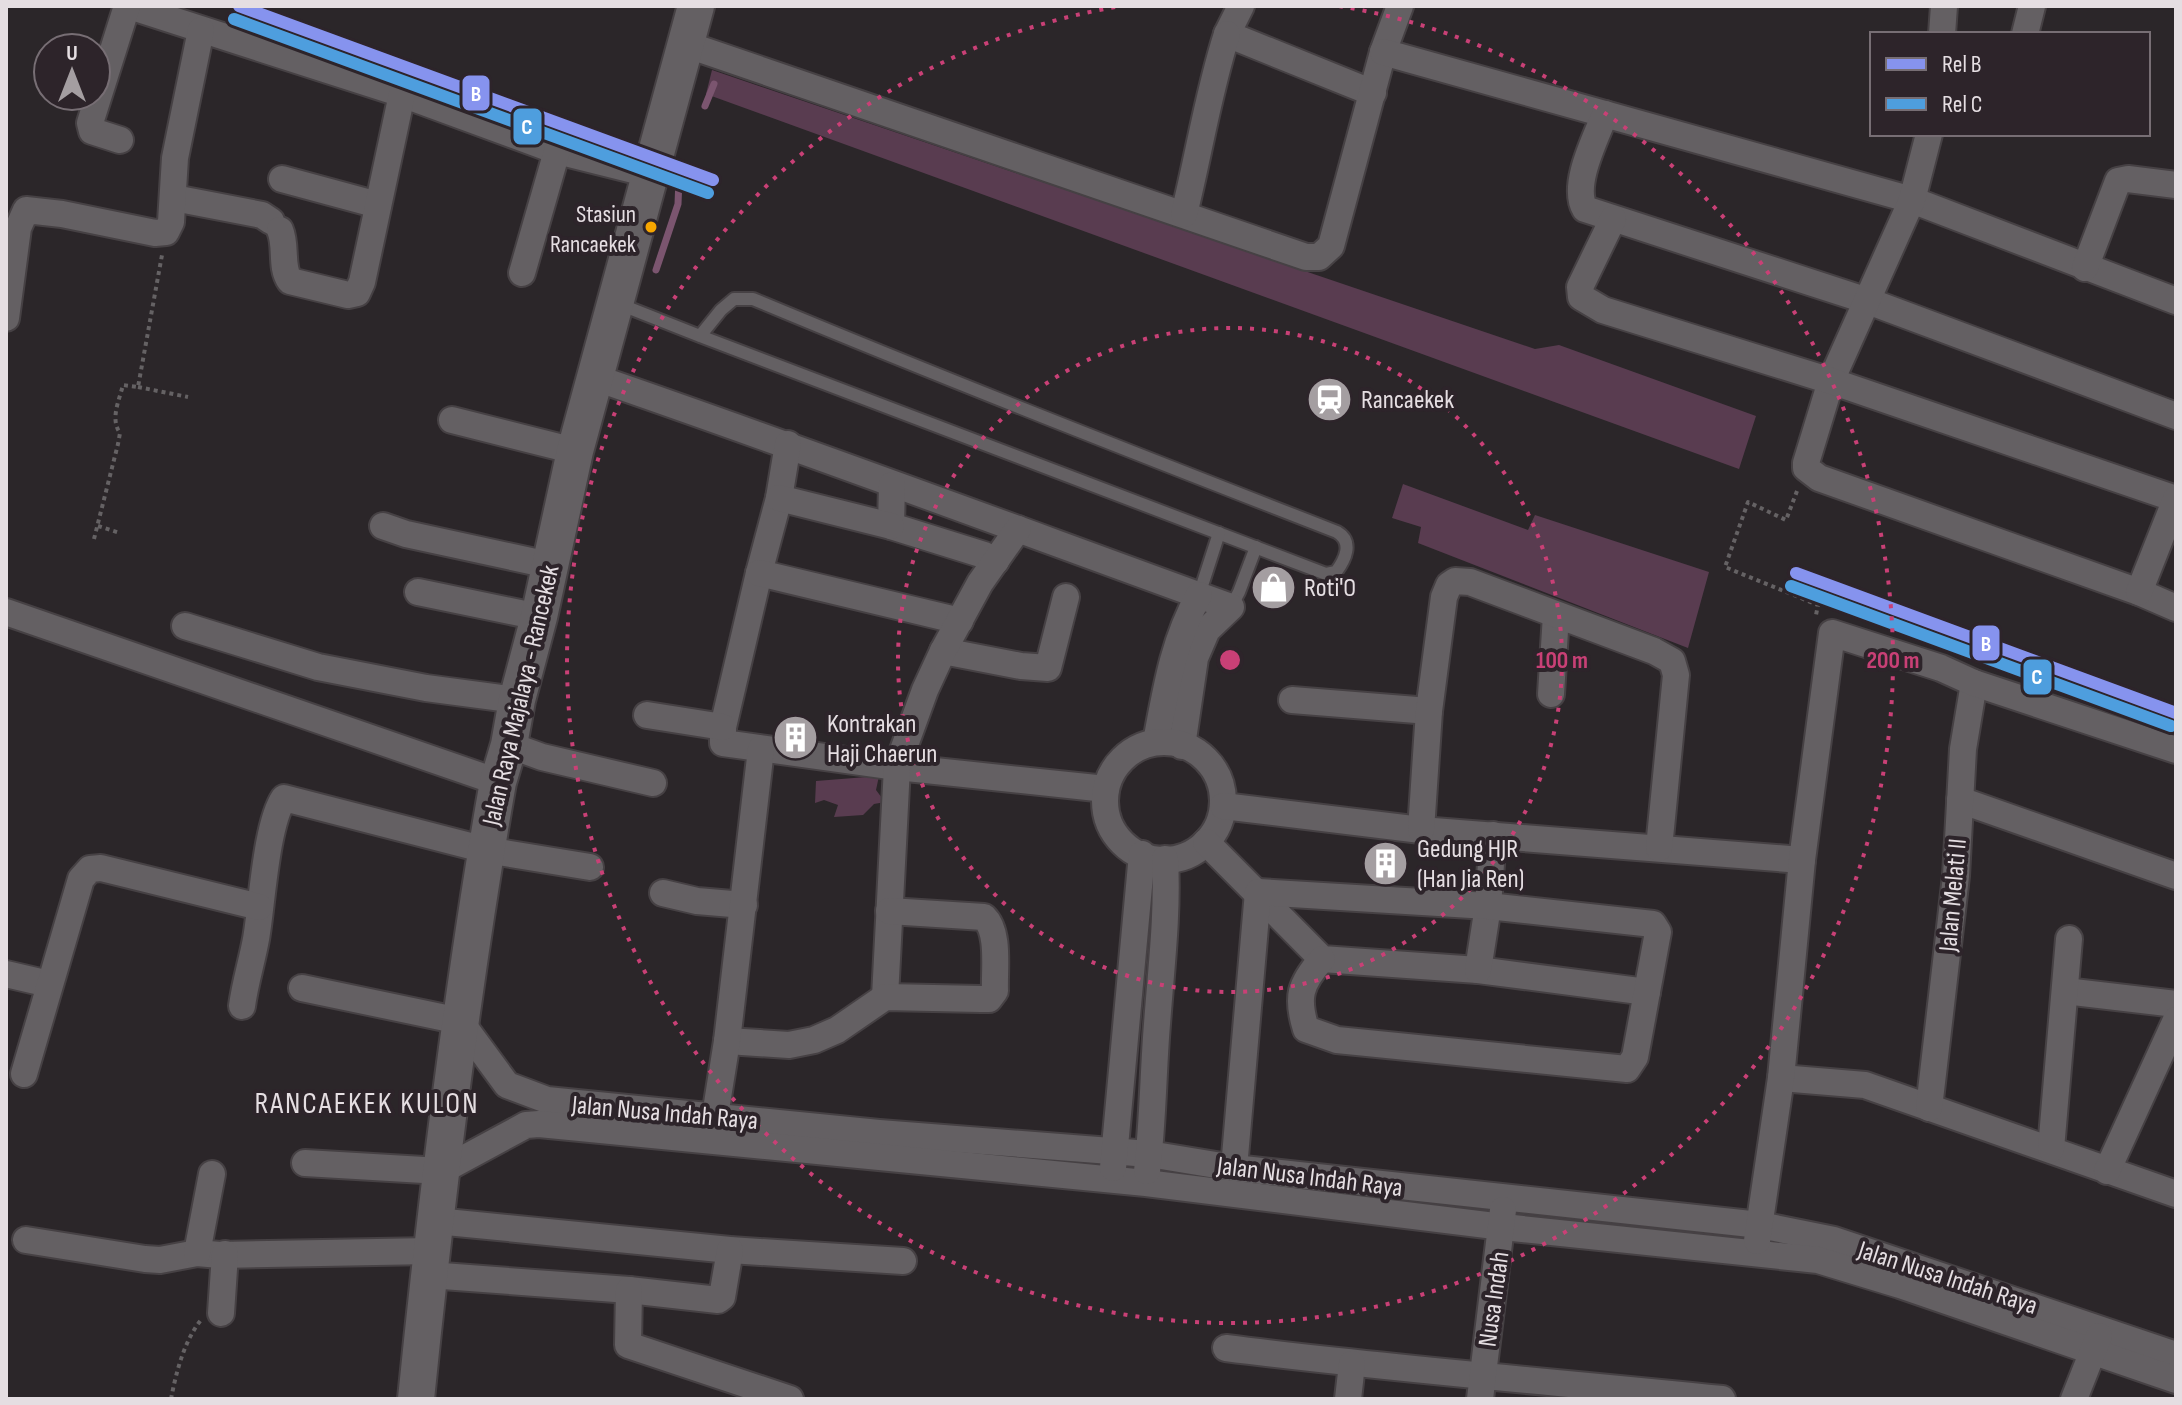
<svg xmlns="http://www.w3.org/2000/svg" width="2182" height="1405" viewBox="0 0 2182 1405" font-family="'Sofia Sans Condensed',sans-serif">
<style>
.green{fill:#593c50}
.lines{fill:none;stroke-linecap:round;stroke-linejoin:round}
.stream{stroke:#7b556f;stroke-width:7}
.service-casing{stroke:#464144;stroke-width:16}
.minor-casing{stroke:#464144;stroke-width:30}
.secondary-casing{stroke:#464144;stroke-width:40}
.path{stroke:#656264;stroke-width:4;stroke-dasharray:4 4;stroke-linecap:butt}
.service{stroke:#646063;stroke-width:12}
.minor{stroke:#646063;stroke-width:26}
.secondary{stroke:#646063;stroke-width:36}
.rail-1-casing{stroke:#2d242a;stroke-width:18}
.rail-2-casing{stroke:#2d242a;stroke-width:18}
.rail-1{stroke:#8693ee;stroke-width:12}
.rail-2{stroke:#4e9ede;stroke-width:12}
.ring{fill:none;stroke:#c94076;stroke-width:4;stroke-dasharray:4 8}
.bus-dot{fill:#f7a600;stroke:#2d242a;stroke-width:3}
.labels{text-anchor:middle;stroke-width:8;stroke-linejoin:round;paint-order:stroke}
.bus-label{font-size:24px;fill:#e5dee2;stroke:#2d242a;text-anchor:end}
.poi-label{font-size:26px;fill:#e5dee2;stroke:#2d242a;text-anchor:start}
.street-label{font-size:26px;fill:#e5dee2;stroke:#2d242a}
.quarter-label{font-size:30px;letter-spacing:2px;fill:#e5dee2;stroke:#2d242a}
.centre{fill:#c94076;stroke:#2d242a;stroke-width:4}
.ring-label{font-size:24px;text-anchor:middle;font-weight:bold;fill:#c94076;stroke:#2d242a;stroke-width:8;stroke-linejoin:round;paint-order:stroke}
.line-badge{stroke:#2d242a;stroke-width:3}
.badge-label{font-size:22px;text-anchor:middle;font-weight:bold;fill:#fff}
</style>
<rect width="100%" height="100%" fill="#2b2629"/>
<!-- green -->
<g class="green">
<polygon points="712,70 1535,349 1559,345 1756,416 1739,469 706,94"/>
<polygon points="1403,484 1528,530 1535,515 1709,572 1688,648 1418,543 1421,527 1392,518"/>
<polygon points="879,776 876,790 885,802 874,804 863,815 834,817 838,805 824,800 815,803 816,781"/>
</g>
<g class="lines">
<!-- stream -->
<g class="stream">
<polyline points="705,106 714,84"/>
<polyline points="656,270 678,204 679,179"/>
</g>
<defs>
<g id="service">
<path d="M619,304L700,336L1326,574L1336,572C1345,560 1354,542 1337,532C1142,456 947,380 753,299H734L721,310L700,336"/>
<polyline points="1199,595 1219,533"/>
<polyline points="1231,607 1239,592 1256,547"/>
</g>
<g id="minor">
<polyline points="129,6 402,94 557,151 649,174"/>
<polyline points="1241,6 1227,34 1373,93"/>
<polyline points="1942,34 1944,6"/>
<polyline points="2025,34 2032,6"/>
<polyline points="685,44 1306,257 1319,257 1331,246 1383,52 1400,6"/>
<polyline points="1383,52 1912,200 2176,301"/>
<path d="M1605,114C1596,138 1571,185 1585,209L1868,301L2176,416"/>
<polyline points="1929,134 1912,200 1831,381 1806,463 1806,468 1819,478 2139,592 2176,608"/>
<polyline points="120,140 92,131 90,123 127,6"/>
<polyline points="282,179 378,205"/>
<polyline points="174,198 262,215 271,221"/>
<path d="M1184,214C1199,154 1208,93 1227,34"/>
<polyline points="1613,219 1580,287 1581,297 1603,310 1831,381 2176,499"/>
<path d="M280,230C287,246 280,267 290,281L348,295L357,293L362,282L402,94"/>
<polyline points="2085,268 2118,181 2128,179 2176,185"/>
<polyline points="522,273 557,151"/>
<polyline points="6,318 18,228 26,210 62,214 155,233 166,232 171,222 175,158 201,30"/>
<path d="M596,378C808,451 1019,530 1231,607L1207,630L1195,658L1182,746"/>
<polyline points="452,420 575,451"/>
<polyline points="788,444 779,498 759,573 723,727 723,743 897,767 1106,789"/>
<polyline points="892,485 891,526 984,555 996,561"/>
<polyline points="779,498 891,526"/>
<polyline points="383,526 406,534 549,565"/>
<polyline points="759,573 960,621"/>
<polyline points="418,592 539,617"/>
<polyline points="2139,592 2176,499"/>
<polyline points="6,612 498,782"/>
<polyline points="185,626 318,667 426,688 517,700"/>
<polyline points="943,651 1021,666 1048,668 1066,597"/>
<polyline points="1551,694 1556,615"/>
<polyline points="1292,700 1429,711"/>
<polyline points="647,715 723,727"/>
<path d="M1156,742C1166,689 1173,642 1199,595"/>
<circle cx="1164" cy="801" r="59"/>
<polyline points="509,745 542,757 653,783"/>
<polyline points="1960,800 2176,876"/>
<polyline points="1223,806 1421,830 1802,860"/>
<polyline points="1421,830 1429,711 1444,597 1449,585 1455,581 1470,582 1654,651 1672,661 1676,675 1659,848"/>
<polyline points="1206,842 1322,959 1478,970 1647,992"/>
<polyline points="663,893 697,901 744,905"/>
<polyline points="1478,970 1488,906 1493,835"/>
<polyline points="6,974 49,984"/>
<polyline points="302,988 460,1021 507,1085 547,1100 879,1133 1149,1154 1234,1168 1760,1225 1834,1240 2176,1355"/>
<polyline points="2065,991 2176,1004"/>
<polyline points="885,997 897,767 925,690 943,651 980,583 1018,529"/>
<path d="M242,1006C245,983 252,961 256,939C262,905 266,824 284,798L486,850L590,867"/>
<path d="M727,1041L789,1045L814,1040L837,1030L885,997L981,999H989L995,991C994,970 1000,932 984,917L889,911"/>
<polyline points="24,1074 81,879 90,869 101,868 259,907"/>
<polyline points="1781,1078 1865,1085 2176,1194"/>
<polyline points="1929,1108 1956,876 1963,749 1974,683"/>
<polyline points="715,1116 727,1041 761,749"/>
<polyline points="2051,1149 2069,939"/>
<polyline points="305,1163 441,1171 526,1125 539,1124 1146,1183 1503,1227 1818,1260 1900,1285 2176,1380"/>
<polyline points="1113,1168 1142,854"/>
<path d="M1234,1168L1258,892L1488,906L1653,924L1658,932L1635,1057L1627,1069L1337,1040L1306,1029C1296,997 1300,984 1322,959"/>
<path d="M1147,1171C1153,1122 1153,1073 1157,1024C1161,969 1168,914 1165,859"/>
<polyline points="2107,1171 2176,1020"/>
<polyline points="436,1221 730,1250 903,1261"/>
<polyline points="26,1240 145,1259 160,1260 197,1253 220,1255 431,1251"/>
<polyline points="1757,1241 1781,1078 1802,860 1832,633 1941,668 1974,683 2176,750"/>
<polyline points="197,1253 212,1174"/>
<polyline points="429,1275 629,1290 718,1300 722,1297 730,1250"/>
<polyline points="629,1290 628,1345 790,1399"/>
<polyline points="221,1313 225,1254"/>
<path d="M1226,1348C1391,1369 1556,1382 1722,1399"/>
<polyline points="1348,1399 1352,1364"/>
<polyline points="1480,1399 1503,1210"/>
<polyline points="2074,1399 2099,1336"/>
</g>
<path id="secondary" d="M416,1399C437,1192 462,986 498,782L509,745L517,700L539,617L575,451L696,6"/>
</defs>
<!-- service casing -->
<use href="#service" class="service-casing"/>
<!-- minor casing -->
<use href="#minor" class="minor-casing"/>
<!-- secondary casing -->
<use href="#secondary" class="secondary-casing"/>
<!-- path -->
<g class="path">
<polyline points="138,387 188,397"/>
<polyline points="1797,491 1786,520 1748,502 1725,567 1818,605 1816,615"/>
<polyline points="98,526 120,533"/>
<path d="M94,539L118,444L120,433C110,419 119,401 123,385L138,387L162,255"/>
<path d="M171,1399C176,1373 184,1341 201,1320"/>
</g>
<!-- service -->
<use href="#service" class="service"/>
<!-- minor -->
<use href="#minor" class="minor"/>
<!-- secondary -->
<use href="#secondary" class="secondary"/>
<defs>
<g id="rail-1">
<polyline points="239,6 713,180"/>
<polyline points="1796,573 2176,713"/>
</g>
<g id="rail-2">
<polyline points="234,19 708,193"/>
<polyline points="1791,586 2171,726"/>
</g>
</defs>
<!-- rail-1 casing -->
<use href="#rail-1" class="rail-1-casing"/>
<!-- rail-2 casing -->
<use href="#rail-2" class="rail-2-casing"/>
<!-- rail-1 -->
<use href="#rail-1" class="rail-1"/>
<!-- rail-2 -->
<use href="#rail-2" class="rail-2"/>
</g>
<!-- distance rings -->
<g class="ring">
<circle cx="1230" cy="660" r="332"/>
<path d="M1339 6A663 663 0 1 1 1121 6"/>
</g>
<!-- icons -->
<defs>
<symbol id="station-disc" viewBox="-11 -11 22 22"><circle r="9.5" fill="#a49ea1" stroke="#2d242a"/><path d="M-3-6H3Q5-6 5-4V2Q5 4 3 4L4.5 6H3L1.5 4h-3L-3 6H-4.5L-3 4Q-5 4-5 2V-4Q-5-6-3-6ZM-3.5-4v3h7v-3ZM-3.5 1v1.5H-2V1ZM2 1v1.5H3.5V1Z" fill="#fff"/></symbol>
<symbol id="shop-disc" viewBox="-11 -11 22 22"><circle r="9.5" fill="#a49ea1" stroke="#2d242a"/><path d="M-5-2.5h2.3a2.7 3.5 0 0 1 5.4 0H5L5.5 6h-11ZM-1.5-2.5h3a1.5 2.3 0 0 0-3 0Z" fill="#fff"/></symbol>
<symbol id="building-disc" viewBox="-11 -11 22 22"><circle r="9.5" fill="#a49ea1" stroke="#2d242a"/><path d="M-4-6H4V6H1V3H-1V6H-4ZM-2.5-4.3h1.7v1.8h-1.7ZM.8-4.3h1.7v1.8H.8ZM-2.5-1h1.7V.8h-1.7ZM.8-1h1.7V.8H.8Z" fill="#fff"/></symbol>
</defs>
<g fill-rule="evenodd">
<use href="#station-disc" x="1304" y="374" width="51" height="51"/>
<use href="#shop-disc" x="1248" y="562" width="51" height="51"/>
<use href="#building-disc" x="770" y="712" width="51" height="51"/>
<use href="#building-disc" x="1360" y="838" width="51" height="51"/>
</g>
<!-- markers -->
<circle class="bus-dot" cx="651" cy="227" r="7"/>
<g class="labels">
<!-- bus labels -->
<g class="bus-label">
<text x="636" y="222">Stasiun<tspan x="636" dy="30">Rancaekek</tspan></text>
</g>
<!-- poi labels -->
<g class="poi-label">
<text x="1361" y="408">Rancaekek</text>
<text x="1304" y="596">Roti'O</text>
<text x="827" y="732">Kontrakan<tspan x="827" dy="30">Haji Chaerun</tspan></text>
<text x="1417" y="857">Gedung HJR<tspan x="1417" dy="30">(Han Jia Ren)</tspan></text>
</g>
<!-- street labels -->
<g class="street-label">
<text transform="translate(520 695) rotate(-77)" y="9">Jalan Raya Majalaya - Rancekek</text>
<text transform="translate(1952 895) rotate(-85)" y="9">Jalan Melati II</text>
<text transform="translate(665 1112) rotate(5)" y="9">Jalan Nusa Indah Raya</text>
<text transform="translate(1310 1176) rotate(7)" y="9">Jalan Nusa Indah Raya</text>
<text transform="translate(1948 1277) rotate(18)" y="9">Jalan Nusa Indah Raya</text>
<text transform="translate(1493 1299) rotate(-82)" y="9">Nusa Indah</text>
</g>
<!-- quarter labels -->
<g class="quarter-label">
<text x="367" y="1113">RANCAEKEK KULON</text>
</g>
</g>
<circle cx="1230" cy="660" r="12" class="centre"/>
<g class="ring-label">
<text x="1562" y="668">100 m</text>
<text x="1893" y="668">200 m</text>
</g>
<g class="line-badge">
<rect x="461" y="74" width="30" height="38" rx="8" fill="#8693ee"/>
<rect x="512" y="107" width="31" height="39" rx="8" fill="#4e9ede"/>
<rect x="1971" y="624" width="30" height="38" rx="8" fill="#8693ee"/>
<rect x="2022" y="658" width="31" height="38" rx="8" fill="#4e9ede"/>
</g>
<g class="badge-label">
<text x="476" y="101">B</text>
<text x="527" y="134">C</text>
<text x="1986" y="651">B</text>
<text x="2037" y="684">C</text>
</g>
<!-- border -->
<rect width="2182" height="1405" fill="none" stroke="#e5dee2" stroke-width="16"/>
<!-- legend -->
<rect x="1870" y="32" width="280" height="104" fill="#2d242a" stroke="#776e74" stroke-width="2"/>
<rect x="1886" y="58" width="40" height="12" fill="#8693ee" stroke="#776e74" stroke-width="2"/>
<text x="1942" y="72" font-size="24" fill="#e5dee2">Rel B</text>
<rect x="1886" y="98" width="40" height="12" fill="#4e9ede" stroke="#776e74" stroke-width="2"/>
<text x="1942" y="112" font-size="24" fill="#e5dee2">Rel C</text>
<!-- north arrow -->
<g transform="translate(72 72)"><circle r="38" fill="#2d242a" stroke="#776e74" stroke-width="2"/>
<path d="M0-6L14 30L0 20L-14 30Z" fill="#a49ea1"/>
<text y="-12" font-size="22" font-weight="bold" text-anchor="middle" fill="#e5dee2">U</text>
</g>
</svg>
